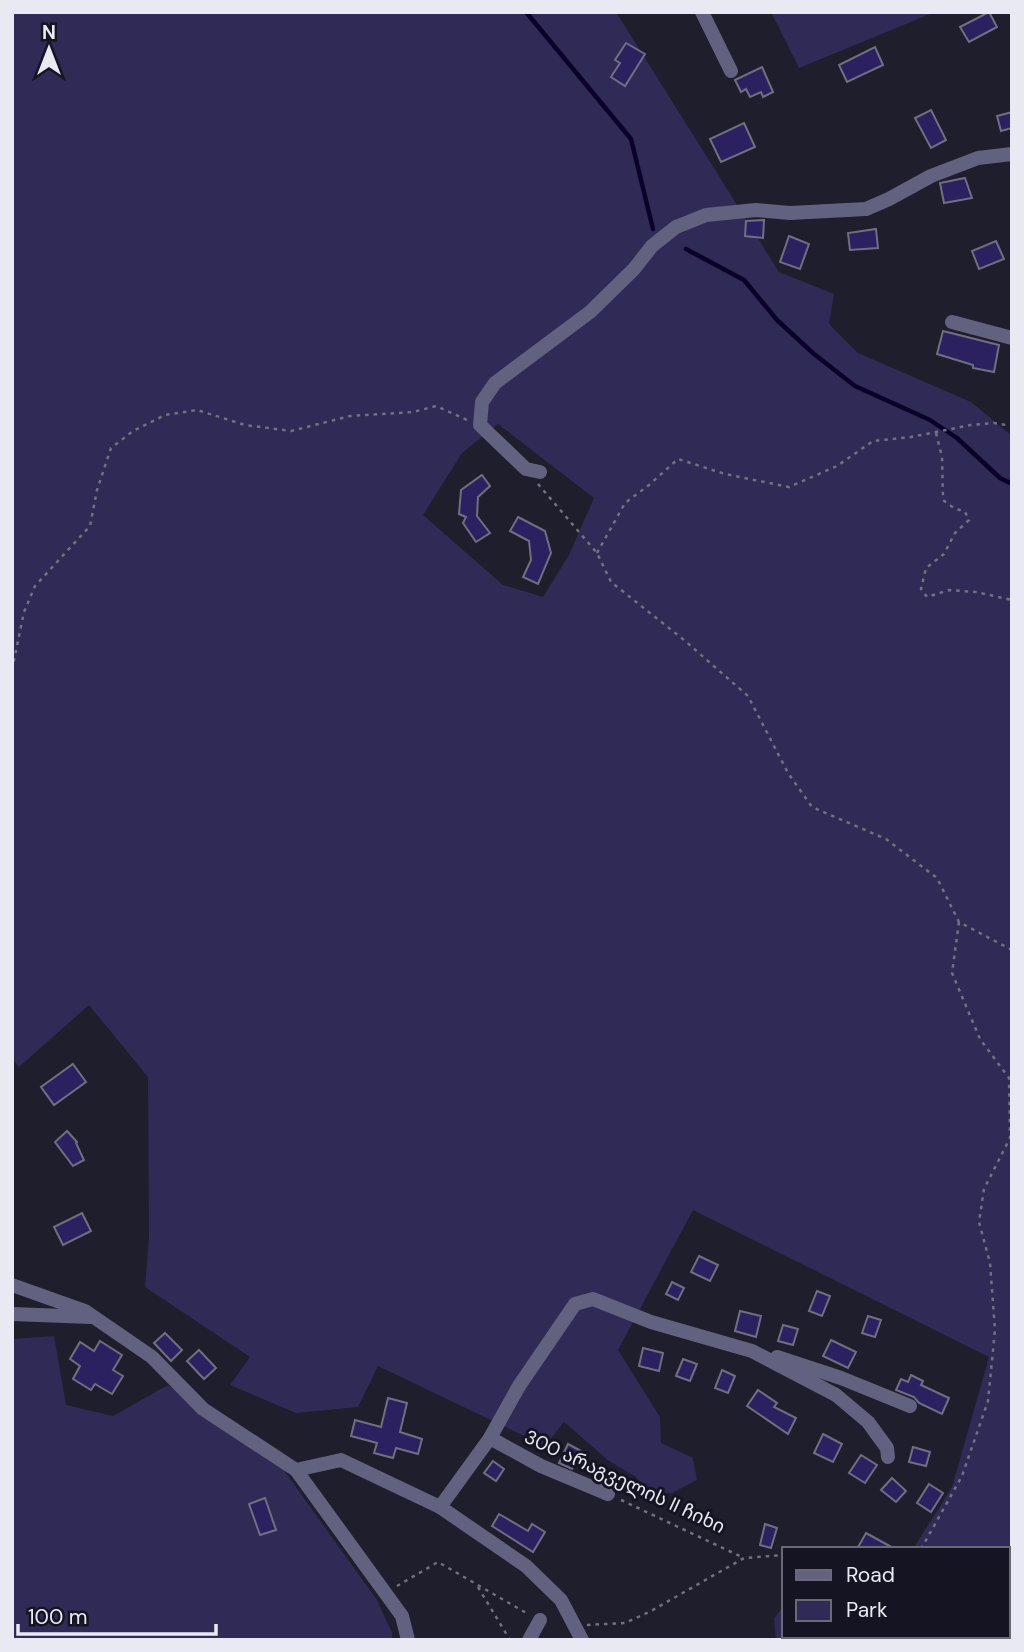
<svg xmlns="http://www.w3.org/2000/svg" width="1024" height="1652" viewBox="0 0 1024 1652" font-family="'DM Sans','Noto Sans Georgian',sans-serif">
<style>
.green{fill:#2f2b56;fill-rule:evenodd}
.lines{fill:none;stroke-linecap:round;stroke-linejoin:round}
.stream{stroke:#0a002a;stroke-width:4.5}
.building{fill:#2c2160;stroke:#6f6f81;stroke-width:2}
.path{stroke:#72727e;stroke-width:2.5;stroke-dasharray:3.5 5;stroke-linecap:butt}
.minor{stroke:#62617f;stroke-width:14}
.labels{text-anchor:middle;stroke-width:6;stroke-linejoin:round;paint-order:stroke}
.street-label{font-size:19px;fill:#e9e9f3;stroke:#151422}
</style>
<rect width="100%" height="100%" fill="#1e1e2c"/>
<!-- green -->
<g class="green">
<path d="M12,12H616L779,272L834,294L829,324L858,353L971,402L1012,436V1640H776L774,1619L784,1605V1636H1008V1549H913L952,1487L989,1357L693,1210L618,1350L660,1417L661,1443L693,1458L697,1480L672,1493L645,1492L636,1477L609,1461L564,1422L545,1446L378,1366L358,1407L296,1413L230,1385L250,1357L145,1287L149,1238L148,1077L89,1005L19,1067L12,1059ZM498,424L594,498L569,555L543,597L503,585L423,515L462,453Z"/>
<polygon points="771,12 935,12 799,68"/>
<polygon points="54,1336 66,1405 113,1416 168,1385 273,1455 377,1600 392,1633 392,1640 12,1640 12,1339"/>
</g>
<g class="lines">
<!-- stream -->
<g class="stream">
<polyline points="526,12 631,139 653,229"/>
<polyline points="686,249 744,280 777,320 814,354 855,386 930,420 957,438 1000,478 1012,484"/>
</g>
</g>
<!-- building -->
<g class="building">
<polygon points="989,12 997,27 969,42 960,27"/>
<polygon points="626,43 645,54 625,86 611,77 620,63 615,60"/>
<polygon points="875,47 883,65 847,82 839,65"/>
<polygon points="762,67 773,92 763,97 761,92 750,97 746,89 741,92 735,80"/>
<polygon points="931,110 946,140 931,148 915,118"/>
<polygon points="1012,112 1012,128 1001,131 997,116"/>
<polygon points="744,123 755,147 721,162 710,139"/>
<polygon points="965,178 972,198 944,203 940,183"/>
<polygon points="764,220 763,238 745,236 746,221"/>
<polygon points="876,229 878,248 850,250 848,233"/>
<polygon points="789,236 809,244 800,269 780,262"/>
<polygon points="996,241 1004,259 979,269 972,251"/>
<polygon points="943,331 999,345 994,372 973,368 973,365 937,354"/>
<polygon points="482,475 490,486 478,497 477,516 490,533 476,542 463,523 466,517 459,514 461,490"/>
<polygon points="518,517 545,531 551,553 538,584 523,577 531,560 529,541 510,531"/>
<polygon points="73,1064 86,1082 54,1105 41,1087"/>
<polygon points="67,1131 77,1142 76,1143 84,1160 73,1166 55,1142"/>
<polygon points="82,1213 91,1231 63,1245 54,1227"/>
<polygon points="699,1256 718,1265 710,1281 691,1272"/>
<polygon points="672,1282 684,1288 678,1300 666,1294"/>
<polygon points="817,1291 830,1296 822,1316 809,1311"/>
<polygon points="740,1311 761,1316 756,1337 735,1331"/>
<polygon points="868,1316 881,1320 875,1337 862,1333"/>
<polygon points="783,1325 798,1329 793,1345 778,1341"/>
<polygon points="165,1333 182,1350 171,1361 154,1343"/>
<polygon points="831,1340 856,1352 848,1368 823,1356"/>
<polygon points="100,1341 122,1355 113,1370 123,1376 112,1394 95,1384 91,1390 73,1379 80,1366 70,1359 80,1342 94,1351"/>
<polygon points="643,1348 663,1353 659,1371 639,1366"/>
<polygon points="199,1350 216,1368 204,1379 187,1361"/>
<polygon points="683,1359 697,1364 690,1381 676,1376"/>
<polygon points="722,1370 735,1376 728,1393 715,1388"/>
<polygon points="911,1375 923,1381 921,1385 949,1398 942,1414 919,1403 914,1397 896,1390 901,1379 908,1382"/>
<polygon points="758,1390 777,1403 774,1407 796,1418 788,1434 747,1406"/>
<polygon points="388,1398 407,1403 400,1432 422,1439 418,1454 396,1448 393,1458 374,1453 377,1443 351,1436 355,1420 381,1427"/>
<polygon points="823,1434 842,1444 833,1462 814,1453"/>
<polygon points="568,1444 581,1451 572,1469 559,1463"/>
<polygon points="913,1447 930,1452 926,1466 909,1462"/>
<polygon points="861,1455 877,1465 865,1483 849,1473"/>
<polygon points="493,1461 504,1469 496,1481 484,1473"/>
<polygon points="892,1478 906,1491 896,1502 881,1490"/>
<polygon points="929,1484 943,1493 931,1512 917,1503"/>
<polygon points="265,1498 276,1530 260,1535 249,1504"/>
<polygon points="499,1514 528,1531 532,1524 545,1532 533,1552 492,1526"/>
<polygon points="765,1524 777,1528 771,1548 760,1545"/>
<polygon points="866,1533 895,1549 857,1549"/>
</g>
<g class="lines">
<!-- path -->
<g class="path">
<polyline points="936,433 942,457 943,500 954,508 965,512 969,520 955,533 944,554 926,568 921,589 927,597 949,590 976,592 1012,600"/>
<polyline points="538,484 597,553 611,582 684,640 748,696 788,773 812,807 886,839 937,878 959,922 1012,950"/>
<polyline points="597,553 625,503 649,485 678,459 725,474 789,487 837,466 873,441 911,437 971,425 994,423 1012,426"/>
<polyline points="12,670 24,612 35,586 90,526 97,490 111,448 133,431 165,415 197,410 245,425 291,431 350,416 413,412 436,406 467,420"/>
<polyline points="621,1500 744,1558"/>
<polyline points="921,1549 962,1476 988,1401 995,1330 990,1263 979,1222 984,1189 1010,1138 1009,1078 980,1039 952,973 959,922"/>
<polyline points="397,1586 438,1562 528,1614"/>
<polyline points="478,1587 510,1640"/>
<polyline points="587,1625 625,1623 651,1611 744,1558 784,1555"/>
<polyline points="875,1636 877,1640"/>
</g>
<!-- minor -->
<g class="minor">
<polyline points="702,12 731,71"/>
<polyline points="952,322 1012,338"/>
<polyline points="540,472 526,469 480,425 482,402 495,383 590,312 634,269 652,246 676,227 706,215 756,210 790,213 866,209 889,199 931,176 978,158 1012,154"/>
<polyline points="12,1285 85,1311 152,1357 203,1409 296,1470 341,1460 440,1507 526,1566 561,1600 582,1640"/>
<polyline points="12,1314 91,1317"/>
<polyline points="777,1357 841,1378 910,1406"/>
<polyline points="490,1438 541,1466 608,1494"/>
<polyline points="296,1470 402,1616 408,1640"/>
<polyline points="440,1507 490,1438 519,1386 575,1304 593,1299 651,1322 752,1351 836,1395 868,1422 887,1448 888,1457"/>
<polyline points="529,1640 540,1620"/>
</g>
</g>
<g class="labels">
<!-- street labels -->
<g class="street-label">
<text transform="translate(625 1481) rotate(25)" y="7">300 არაგველის II ჩიხი</text>
</g>
</g>
<!-- border -->
<rect width="1024" height="1652" fill="none" stroke="#e9e9f3" stroke-width="28"/>
<!-- legend -->
<rect x="782" y="1547" width="228" height="91" fill="#151422" stroke="#6a6976" stroke-width="2"/>
<rect x="796" y="1570" width="35" height="10" fill="#62617f" stroke="#6a6976" stroke-width="2"/>
<text x="846" y="1582" font-size="21" fill="#e9e9f3">Road</text>
<rect x="796" y="1600" width="35" height="21" fill="#2f2b56" stroke="#6a6976" stroke-width="2"/>
<text x="846" y="1617" font-size="21" fill="#e9e9f3">Park</text>
<!-- north arrow -->
<g transform="translate(49 49)" stroke="#151422" stroke-width="5" paint-order="stroke">
<path d="M0-5L12 26L0 18L-12 26Z" fill="#e9e9f3"/>
<text y="-10" font-size="19" font-weight="bold" text-anchor="middle" fill="#e9e9f3">N</text>
</g>
<!-- scale -->
<path d="M18 1624v10h198v-10" fill="none" stroke="#e9e9f3" stroke-width="3.5"/>
<text x="28" y="1624" font-size="21" fill="#e9e9f3" stroke="#151422" stroke-width="5" paint-order="stroke">100 m</text>
</svg>
